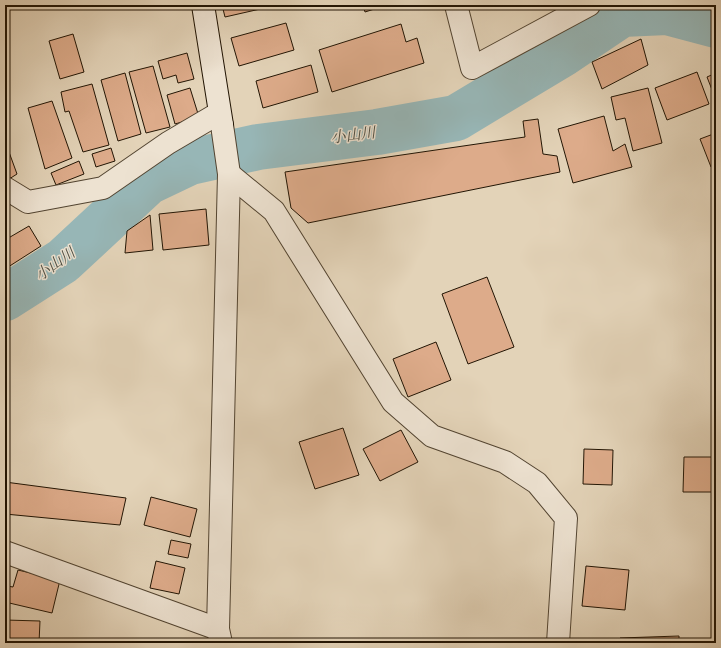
<svg xmlns="http://www.w3.org/2000/svg" width="721" height="648" viewBox="0 0 721 648" font-family="'IM FELL Great Primer','Noto Serif JP',serif">
<style>
.lines{fill:none;stroke-linecap:round;stroke-linejoin:round}
.river{stroke:#97b6b6;stroke-width:46}
.building{fill:#ddab8a;stroke:#221504}
.street-casing{stroke:#524431;stroke-width:24}
.secondary-casing{stroke:#221504;stroke-width:24}
.street{stroke:#ede2d1;stroke-width:22}
.secondary{stroke:#ede2d1;stroke-width:22}
.labels{text-anchor:middle;stroke-width:3;stroke-linejoin:round;paint-order:stroke}
.water-label{font-size:15px;font-style:italic;fill:#4b4d42;stroke:#ede2d1}
</style>
<rect width="100%" height="100%" fill="#e3d3b8"/>
<filter id="stains"><feTurbulence type="fractalNoise" baseFrequency=".005" numOctaves="4"/><feColorMatrix values="0 0 0 0 .2 0 0 0 0 .09 0 0 0 0 .02 0 0 0 .5 -.17"/></filter>
<radialGradient id="worn" r=".72"><stop offset=".6" stop-color="#630" stop-opacity="0"/><stop offset="1" stop-color="#630" stop-opacity=".3"/></radialGradient>
<g class="lines">
<!-- river -->
<polyline class="river" points="5,298 63,261 148,182 190,162 258,147 377,132 456,118 564,53 622,14 667,12 716,25"/>
</g>
<!-- building -->
<g class="building">
<polygon points="222,5 268,5 269,7 225,17"/>
<polygon points="363,5 387,5 365,12"/>
<polygon points="286,23 294,50 239,66 231,38"/>
<polygon points="401,24 406,42 417,38 424,63 332,92 319,50"/>
<polygon points="73,34 84,72 60,79 49,41"/>
<polygon points="641,39 648,65 602,89 592,62"/>
<polygon points="187,53 194,79 178,83 176,75 163,79 158,61"/>
<polygon points="311,65 318,92 263,108 256,81"/>
<polygon points="153,66 170,127 146,133 129,72"/>
<polygon points="697,72 709,104 667,120 655,88"/>
<polygon points="125,73 141,134 118,141 101,80"/>
<polygon points="716,73 716,100 707,77"/>
<polygon points="92,84 109,145 83,152 69,111 65,112 61,92"/>
<polygon points="190,88 199,117 175,124 167,95"/>
<polygon points="648,88 662,143 633,151 625,118 616,120 611,97"/>
<polygon points="52,101 72,158 45,169 28,108"/>
<polygon points="604,116 613,151 625,144 632,167 573,183 558,129"/>
<polygon points="538,119 543,154 557,156 560,172 308,223 291,208 285,172 525,137 523,121"/>
<polygon points="716,133 716,165 711,167 700,139"/>
<polygon points="5,141 17,174 6,181 5,180"/>
<polygon points="111,148 115,161 96,167 92,154"/>
<polygon points="79,161 84,174 56,185 51,173"/>
<polygon points="206,209 209,245 163,250 159,214"/>
<polygon points="150,215 153,250 125,253 127,231"/>
<polygon points="29,226 41,246 5,269 5,240"/>
<polygon points="487,277 514,347 468,364 442,294"/>
<polygon points="436,342 451,380 408,397 393,359"/>
<polygon points="343,428 359,475 315,489 299,442"/>
<polygon points="401,430 418,462 380,481 363,449"/>
<polygon points="584,449 613,450 612,485 583,484"/>
<polygon points="684,457 713,457 712,492 683,492"/>
<polygon points="5,482 126,498 120,525 5,514"/>
<polygon points="151,497 197,509 190,537 144,525"/>
<polygon points="716,503 716,560 713,560"/>
<polygon points="171,540 191,544 188,558 168,554"/>
<polygon points="156,561 185,568 179,594 150,588"/>
<polygon points="586,566 629,570 625,610 582,606"/>
<polygon points="18,570 60,580 52,613 5,602 7,586 13,587"/>
<polygon points="5,620 40,621 39,643 5,643"/>
<polygon points="679,636 679,643 620,643 620,638"/>
</g>
<g class="lines">
<defs>
<g id="street">
<polyline points="456,5 472,68 589,5"/>
<polyline points="229,174 274,211 393,402 432,436 505,462 537,483 566,518 558,643"/>
<polyline points="5,188 28,202 103,188 168,143 219,113"/>
<polyline points="5,552 218,629"/>
<polyline points="221,643 218,629 229,174 222,125"/>
</g>
<polyline id="secondary" points="203,5 222,125"/>
</defs>
<!-- street casing -->
<use href="#street" class="street-casing"/>
<!-- secondary casing -->
<use href="#secondary" class="secondary-casing"/>
<!-- street -->
<use href="#street" class="street"/>
<!-- secondary -->
<use href="#secondary" class="secondary"/>
</g>
<g class="labels">
<!-- water labels -->
<g class="water-label">
<text transform="translate(353 135) rotate(-7)" y="5">小山川</text>
<text transform="translate(55 264) rotate(-36)" y="5">小山川</text>
</g>
</g>
<!-- margin -->
<rect width="721" height="648" fill="none" stroke="#e3d3b8" stroke-width="20"/>
<rect x="6" y="6" width="709" height="636" fill="none" stroke="#221504" stroke-width="2"/>
<rect x="10" y="10" width="701" height="628" fill="none" stroke="#221504"/>
<rect width="100%" height="100%" filter="url(#stains)"/>
<rect width="100%" height="100%" fill="url(#worn)"/>
</svg>
